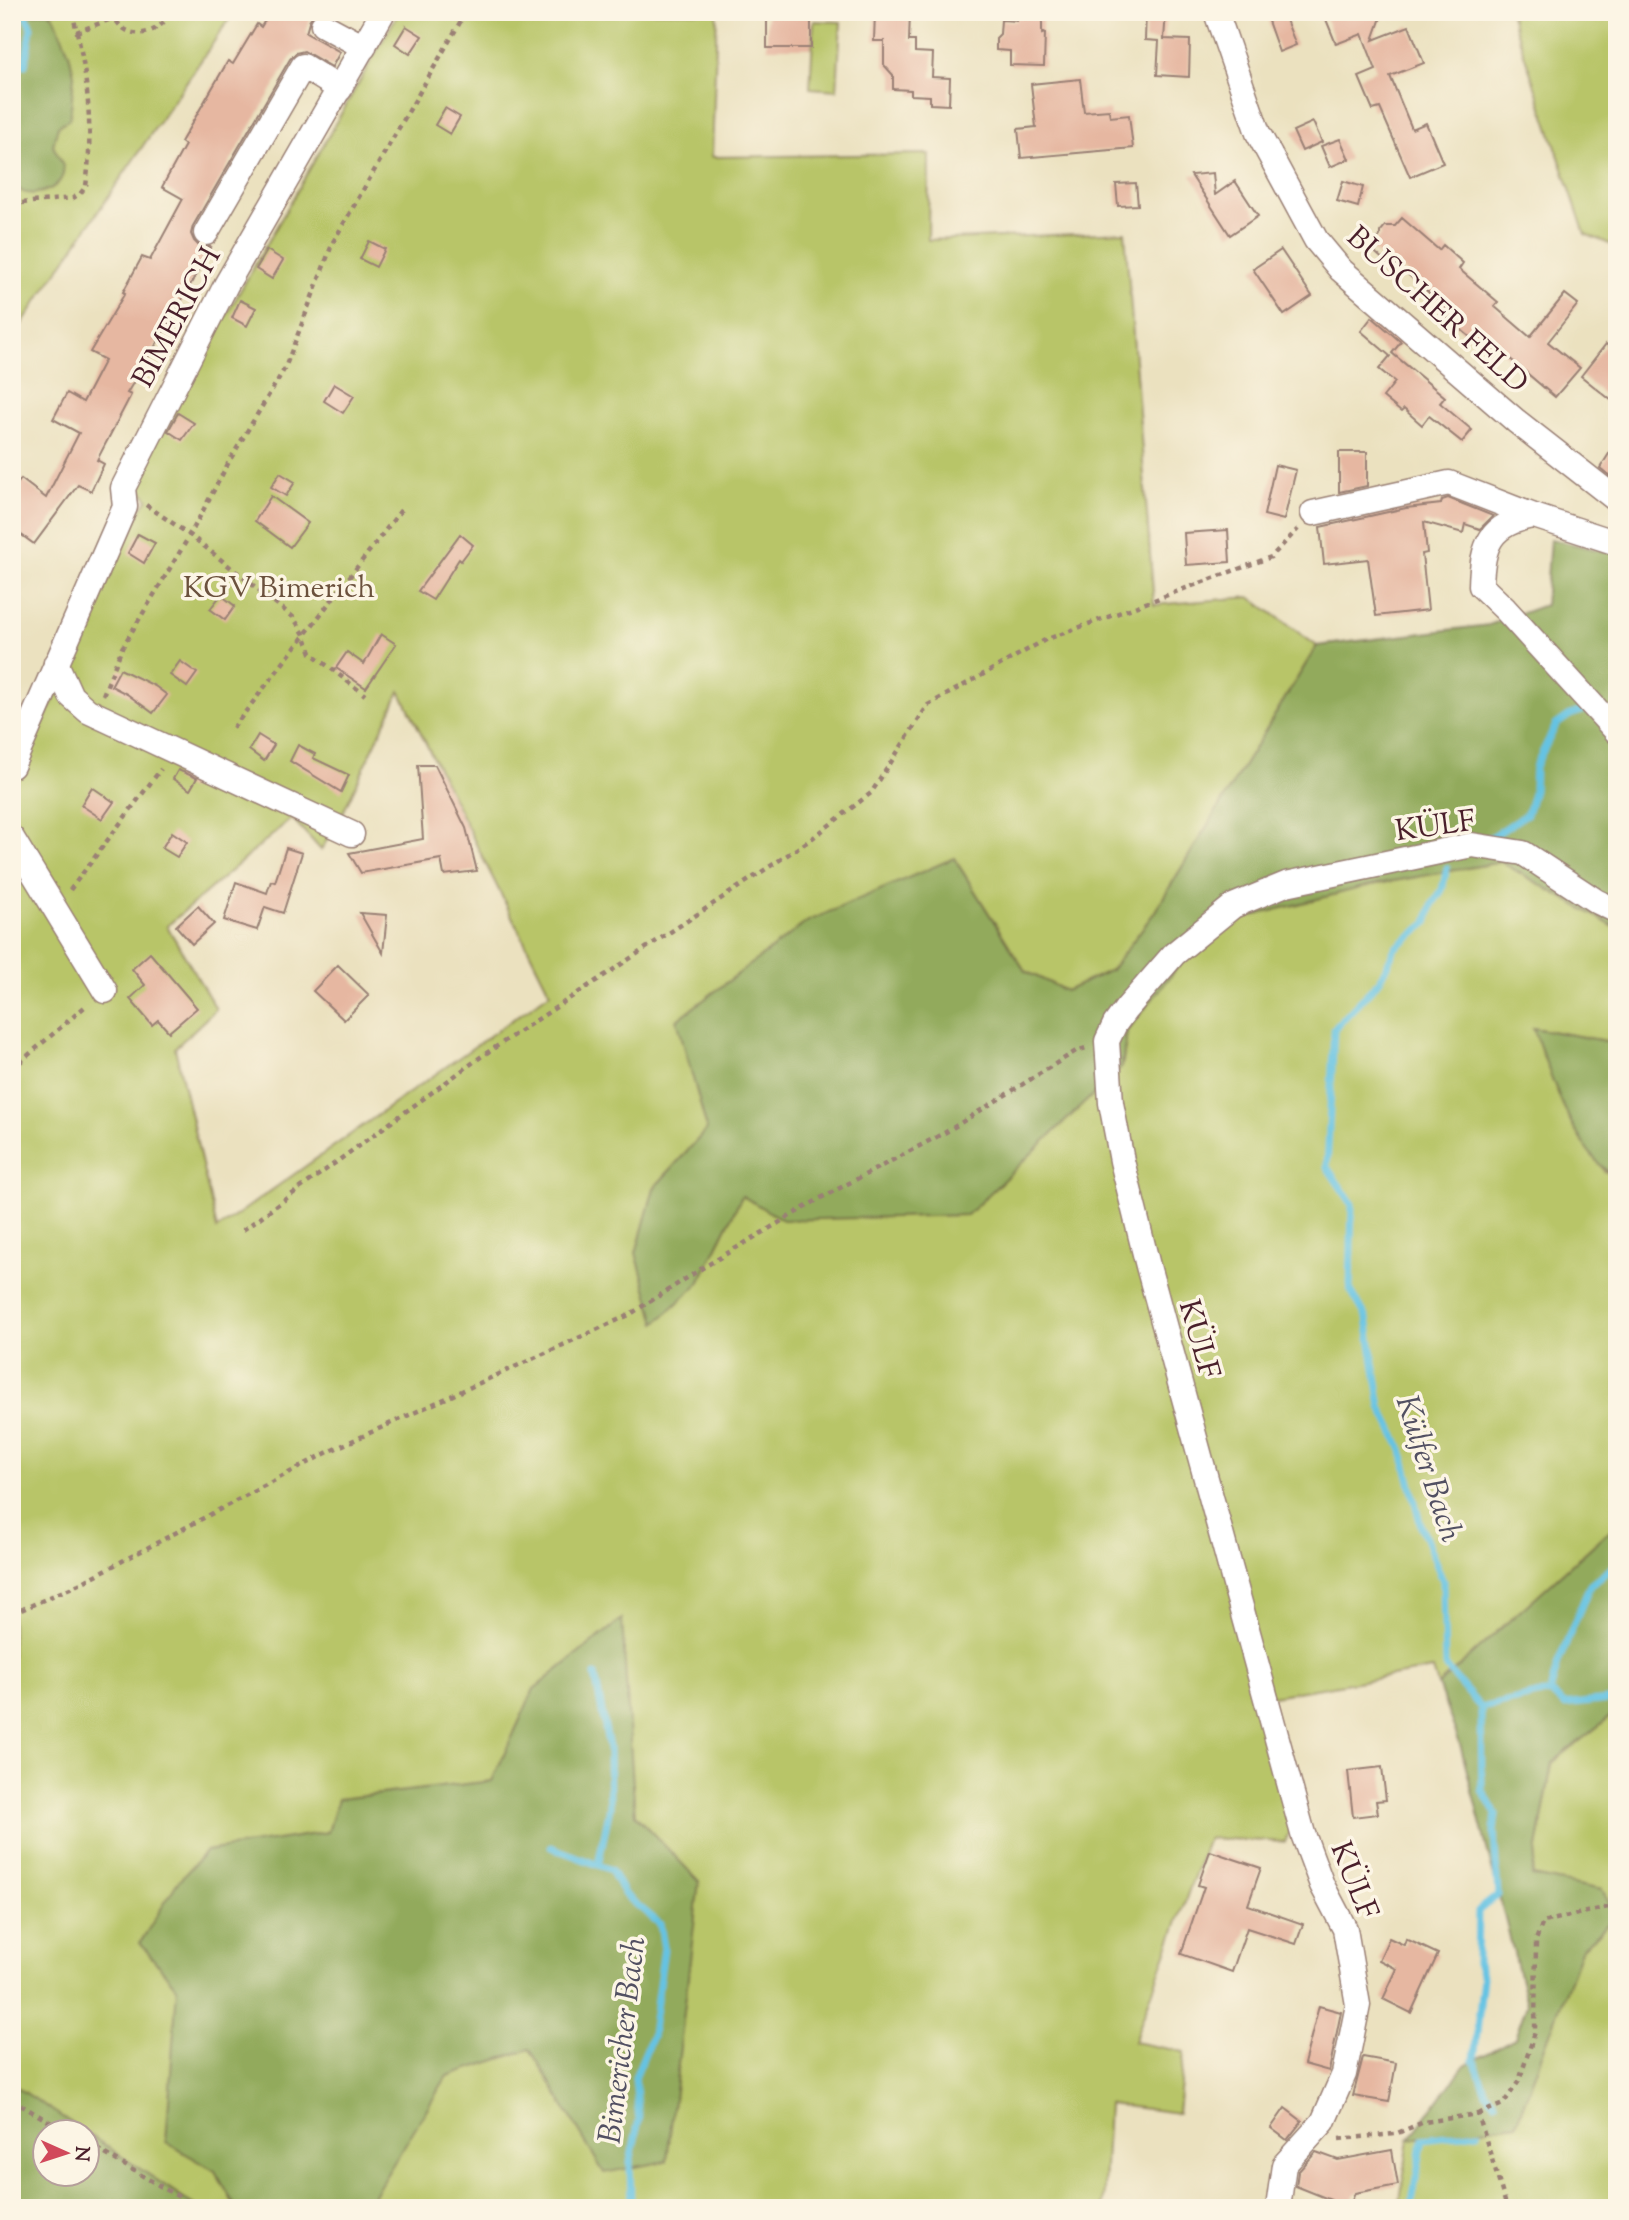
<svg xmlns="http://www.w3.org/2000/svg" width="1629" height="2220" viewBox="0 0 1629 2220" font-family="'Sorts Mill Goudy',serif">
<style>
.green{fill:#b8c567;stroke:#817249;stroke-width:2;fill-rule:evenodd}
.forest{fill:#92aa5c;stroke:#6e6444;stroke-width:2}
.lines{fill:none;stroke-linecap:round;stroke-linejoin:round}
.stream{stroke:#65c3e3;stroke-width:7}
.building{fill:#e6b7a1}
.minor-casing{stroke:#9a8075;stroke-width:27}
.path{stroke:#9a8075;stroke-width:4.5;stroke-dasharray:5 5;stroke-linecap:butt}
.minor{stroke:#fff;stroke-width:24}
.labels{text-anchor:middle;stroke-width:7;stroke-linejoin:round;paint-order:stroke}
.street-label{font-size:30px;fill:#4a1f2b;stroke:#fcf5e5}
.park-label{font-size:30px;fill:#6b513d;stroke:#fcf5e5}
.water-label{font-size:32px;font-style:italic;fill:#525062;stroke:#fcf5e5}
</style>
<rect width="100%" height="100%" fill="#fcf5e5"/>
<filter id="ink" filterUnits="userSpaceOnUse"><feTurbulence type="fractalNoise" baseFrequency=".0143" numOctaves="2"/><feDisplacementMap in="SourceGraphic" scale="14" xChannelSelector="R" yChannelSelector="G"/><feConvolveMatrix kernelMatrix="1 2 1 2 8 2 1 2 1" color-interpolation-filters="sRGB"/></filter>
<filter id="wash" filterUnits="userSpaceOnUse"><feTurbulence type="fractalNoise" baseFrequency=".00686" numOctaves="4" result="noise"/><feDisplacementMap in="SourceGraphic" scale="28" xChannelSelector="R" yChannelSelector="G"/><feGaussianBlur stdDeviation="1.57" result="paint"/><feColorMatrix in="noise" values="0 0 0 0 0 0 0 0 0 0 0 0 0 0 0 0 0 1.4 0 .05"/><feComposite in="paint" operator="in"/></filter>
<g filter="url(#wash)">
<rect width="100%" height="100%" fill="#ebe1bf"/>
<!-- green -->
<g class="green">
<polygon points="12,12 234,12 12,338"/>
<path d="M399,12H717L712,157L929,154L928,240L1125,232L1154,605L1250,597L1317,646L1154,913L1111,970L1066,991L1025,971L954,858L654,1188L699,1283L742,1196L1122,1067L1127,1031L1209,927L1371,885L1501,862L1617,929V1043L1534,1028L1604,1171L1617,1177V1524L1438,1685L1433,1669L1255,1699L1292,1825L1285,1842L1208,1838L1134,2042L1184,2052L1178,2113L1108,2104L1103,2208H12V2100L46,2132V2174H88L187,2200L12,2084V791L141,508L148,499C139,489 136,478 141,465ZM400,691L550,993L217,1229L175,1048L216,1009L167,926L292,818L321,850L341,817Z"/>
<polygon points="1510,12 1617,12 1617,247 1585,234"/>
<polygon points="814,21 841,22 837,90 810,88"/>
<polygon points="1617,1711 1617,1913 1601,1890 1532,1876 1552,1763"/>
<polygon points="1617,1915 1617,2208 1399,2208 1409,2139 1516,2124 1581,1950"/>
</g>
<!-- forest -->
<g class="forest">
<path d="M44,12H49L54,17L69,53L74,75L70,119L58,126L53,146C56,152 62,161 63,167C67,187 35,199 21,191C17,189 15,186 12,183V18Z"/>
<polygon points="1550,539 1617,554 1617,928 1501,862 1371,885 1210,927 1127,1031 1122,1067 967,1215 783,1220 742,1196 699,1283 656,1323 636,1253 654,1188 707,1129 677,1020 808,921 954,858 1025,971 1066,991 1111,970 1154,913 1317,646 1489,625 1545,605"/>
<path d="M1533,1028L1617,1043V1177C1575,1157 1549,1069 1533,1028Z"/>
<polygon points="1617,1524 1617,1711 1552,1763 1532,1876 1602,1890 1617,1915 1581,1950 1516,2124 1409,2139 1465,2065 1515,2038 1527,2004 1460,1744 1438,1685"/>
<polygon points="622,1619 635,1815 699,1881 667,2161 604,2173 530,2049 447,2076 366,2208 236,2208 215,2171 166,2142 177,1988 140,1943 177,1883 206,1851 328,1832 338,1799 492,1781 534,1689"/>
<polygon points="12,2084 85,2132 46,2132 46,2174 88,2174 88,2134 198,2208 12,2208"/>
</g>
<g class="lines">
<!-- stream -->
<g class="stream">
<polyline points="25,12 31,28 25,65"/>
<polyline points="1458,819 1460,842"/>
<path d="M1488,838C1498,835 1516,820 1527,814L1534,790L1535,767L1556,725L1570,715L1582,711"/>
<polyline points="1447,868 1442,890 1432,905 1427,923 1395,948 1380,980 1334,1029 1327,1167 1352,1204 1350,1289 1367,1318 1381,1407 1402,1450 1421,1526 1443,1581 1445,1666 1481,1708 1482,1790 1496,1814 1494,1831 1498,1895 1478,1911 1477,1963 1483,1977 1474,2060 1486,2092 1495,2102"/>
<polyline points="595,1675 609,1748 610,1807 598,1865 611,1870 624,1894 660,1924 664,1948 652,2036 635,2077 639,2120 630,2162 631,2208"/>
<polyline points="1550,1692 1564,1705 1617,1699"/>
<polyline points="1481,1708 1550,1692 1558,1663 1590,1585 1617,1564"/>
<polyline points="551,1847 598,1865"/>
<polyline points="1411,2208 1423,2139 1478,2132"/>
</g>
</g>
<g id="blocks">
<!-- building -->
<g class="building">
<polygon points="270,12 316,12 310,19 306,33 340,52 332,67 304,51 296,53 290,59 193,226 191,234 194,241 199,246 211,247 172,318 127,393 131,395 97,460 104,464 91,491 78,485 34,544 12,528 12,490 21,479 46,498 79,433 53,419 67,393 83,402 105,360 90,352 125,293 123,292 142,257 150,260 183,199 162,187 185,145 181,142 228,61 233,64 257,24 261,27"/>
<rect x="767" y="12" width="44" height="36"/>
<polygon points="875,12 910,12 909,41 915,41 915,52 933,53 932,77 950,78 949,105 930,104 930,96 911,95 911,90 893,89 893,75 884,65 884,41 874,41"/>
<polygon points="1146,12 1166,12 1164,39 1190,40 1189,77 1157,75 1159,41 1145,40"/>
<polygon points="1323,12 1383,12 1373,40 1409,26 1424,63 1390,76 1412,129 1426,123 1443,163 1410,177 1380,108 1373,110 1359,77 1376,70 1362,34 1336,44"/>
<polygon points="1284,15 1296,45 1279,52 1268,21"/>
<polygon points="1016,17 1042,17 1042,34 1045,33 1044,66 1010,65 1010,51 996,50 996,38 1000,34 1001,20 1016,21"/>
<polygon points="406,26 422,36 410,54 395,44"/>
<polygon points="1080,79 1084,112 1109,110 1110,117 1129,115 1133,148 1021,158 1018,129 1036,127 1031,84"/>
<polygon points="445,108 460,117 450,134 435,125"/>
<polygon points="1313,122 1322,142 1302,151 1293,131"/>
<polygon points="1340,139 1349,159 1330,167 1321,146"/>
<polygon points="1213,173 1215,195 1235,181 1258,216 1230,235 1191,175"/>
<polygon points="1343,181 1363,187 1358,207 1337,201"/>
<polygon points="1136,183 1138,205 1118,206 1116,184"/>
<polygon points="1402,218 1439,250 1443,245 1463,263 1459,269 1498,302 1494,306 1530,337 1565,294 1578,304 1548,342 1580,368 1555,397 1488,340 1483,348 1445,316 1450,311 1397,265 1394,269 1370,248 1380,236 1380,232 1385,226 1395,226"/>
<polygon points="369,241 385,249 376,267 360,259"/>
<polygon points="267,250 283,260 272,279 256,269"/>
<polygon points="1281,250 1312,296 1284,315 1253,269"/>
<polygon points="240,300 256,308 247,326 232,318"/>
<polygon points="1372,317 1401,342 1392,353 1445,397 1440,403 1472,430 1462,442 1429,416 1422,425 1404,409 1401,412 1383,397 1395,382 1379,369 1390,356 1361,331"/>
<polygon points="1606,344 1617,353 1617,405 1581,376"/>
<polygon points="334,384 354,396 343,413 324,401"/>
<polygon points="178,413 194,423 182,440 168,431"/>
<polygon points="1617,441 1617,477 1615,480 1600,468"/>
<polygon points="1339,452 1367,452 1367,486 1339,492"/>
<polygon points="1275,465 1296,470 1284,520 1264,515"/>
<polygon points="280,473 295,482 286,496 271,487"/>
<polygon points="271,496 308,523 290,547 255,521"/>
<polygon points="1448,498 1493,516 1480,529 1465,524 1463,533 1424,522 1427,553 1422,554 1428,610 1376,616 1368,559 1324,564 1320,527 1406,508 1441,504 1442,500"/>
<polygon points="1228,530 1230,562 1186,565 1184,533"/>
<polygon points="138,534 155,543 144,563 128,553"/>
<polygon points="460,534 473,545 461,561 459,559 433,600 418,591"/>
<polygon points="221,595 235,606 225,620 210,609"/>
<polygon points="381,634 396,644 366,688 336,668 347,652 364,664"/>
<polygon points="180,661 197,673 187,687 170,675"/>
<polygon points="120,669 155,686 167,695 153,713 127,694 111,686"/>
<polygon points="258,735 274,745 264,761 249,750"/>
<polygon points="298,745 315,754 313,758 349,775 341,792 290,761"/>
<polygon points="418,765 435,765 466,828 477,871 444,875 441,859 361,873 349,853 423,839"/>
<polygon points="178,770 197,778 190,790 173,779"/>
<polygon points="92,787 114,802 102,819 81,805"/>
<polygon points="172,832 187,842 177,857 162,848"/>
<polygon points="286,848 302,853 283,913 265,907 257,930 224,920 236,882 267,893 271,881 275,882"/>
<polygon points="198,906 214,924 192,944 176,926"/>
<polygon points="360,913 387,915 383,953"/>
<polygon points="150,953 197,1008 169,1032 158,1020 152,1025 130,999 145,985 132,969"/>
<polygon points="338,965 369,995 344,1020 313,991"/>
<polygon points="1382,1767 1386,1800 1376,1801 1378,1814 1353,1817 1348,1771"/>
<polygon points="1210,1851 1261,1868 1248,1905 1303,1924 1296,1944 1247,1928 1232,1972 1181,1954 1204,1887 1198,1885"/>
<polygon points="1389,1938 1404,1945 1406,1939 1438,1954 1411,2013 1383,1999 1397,1969 1379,1960"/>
<polygon points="1319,2006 1341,2012 1329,2071 1304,2064"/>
<polygon points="1363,2057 1396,2063 1389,2102 1353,2096"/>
<polygon points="1285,2108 1302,2121 1287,2140 1271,2128"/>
<polygon points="1392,2150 1398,2185 1355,2193 1349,2208 1328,2208 1331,2200 1296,2186 1298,2172 1316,2152 1338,2160"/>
</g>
</g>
</g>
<g filter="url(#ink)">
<use href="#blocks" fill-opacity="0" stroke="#9a8075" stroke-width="2"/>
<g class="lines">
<defs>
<g id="minor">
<polyline points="1216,12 1258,133 1316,240 1341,270 1516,421 1617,500"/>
<polyline points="323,25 364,47"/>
<polyline points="206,233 303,66 340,89"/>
<polyline points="1313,513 1449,483 1534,516"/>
<path d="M1617,543L1534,516C1490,523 1482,545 1481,586L1505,609L1617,732"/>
<polyline points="56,663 71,696 88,711 352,834"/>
<polyline points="12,766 125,507 123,488 226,285 383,12"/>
<polyline points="12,838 105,991"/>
<polyline points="1278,2208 1284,2165 1323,2122 1344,2074 1358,2005 1345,1929 1322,1885 1303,1834 1148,1266 1122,1161 1111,1103 1107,1041 1115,1024 1126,1009 1174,954 1233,906 1286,884 1472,845 1523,853 1596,901 1617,911"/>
</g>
</defs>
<!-- minor casing -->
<use href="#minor" class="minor-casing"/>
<!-- path -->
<g class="path">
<path d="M112,12C123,43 157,38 171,12"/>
<polyline points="76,32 114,18"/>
<path d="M12,204L73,198L80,194L86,186C94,128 87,68 72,12"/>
<polyline points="146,505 190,535 231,458 285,368 333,242 466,12"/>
<polyline points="103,695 122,648 190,535 293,617 304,634 311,653 365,695"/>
<polyline points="233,728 401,510"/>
<polyline points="70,890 161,769"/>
<polyline points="12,1069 88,1004"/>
<polyline points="243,1230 482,1056 810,840 871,793 928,705 1045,640 1271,557 1298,529"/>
<polyline points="12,1614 79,1584 330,1451 629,1315 704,1267 819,1199 946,1132 1076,1051 1086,1048"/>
<polyline points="12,2100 67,2132"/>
<polyline points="1478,2114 1503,2104 1519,2081 1535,2032 1536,1940 1543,1922 1617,1905"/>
<polyline points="1339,2139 1395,2134 1424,2122 1478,2114 1507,2208"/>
<polyline points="88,2144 198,2208"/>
</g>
<!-- minor -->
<use href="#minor" class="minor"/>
</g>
</g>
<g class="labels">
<!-- street labels -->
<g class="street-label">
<text transform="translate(1438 309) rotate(42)" y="10">BUSCHER FELD</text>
<text transform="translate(176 317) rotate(-62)" y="10">BIMERICH</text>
<text transform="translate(1435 825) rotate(-8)" y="10">KÜLF</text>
<text transform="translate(1200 1339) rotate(74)" y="10">KÜLF</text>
<text transform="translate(1355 1880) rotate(68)" y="10">KÜLF</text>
</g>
<!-- park labels -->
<g class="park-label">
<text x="279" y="597">KGV Bimerich</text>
</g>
<!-- water labels -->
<g class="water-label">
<text transform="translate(1430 1468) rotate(72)" y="11">Külfer Bach</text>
<text transform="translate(621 2040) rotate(-83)" y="11">Bimericher Bach</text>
</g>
</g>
<!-- margin -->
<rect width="1629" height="2220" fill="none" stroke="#fcf5e5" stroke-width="42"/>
<!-- north arrow -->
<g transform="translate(66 2153) rotate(93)"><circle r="33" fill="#fcf5e5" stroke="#b59f9b" stroke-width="2"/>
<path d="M0-5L12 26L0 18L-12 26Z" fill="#d1495b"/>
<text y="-10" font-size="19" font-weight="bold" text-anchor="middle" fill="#4a1f2b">N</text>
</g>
</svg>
